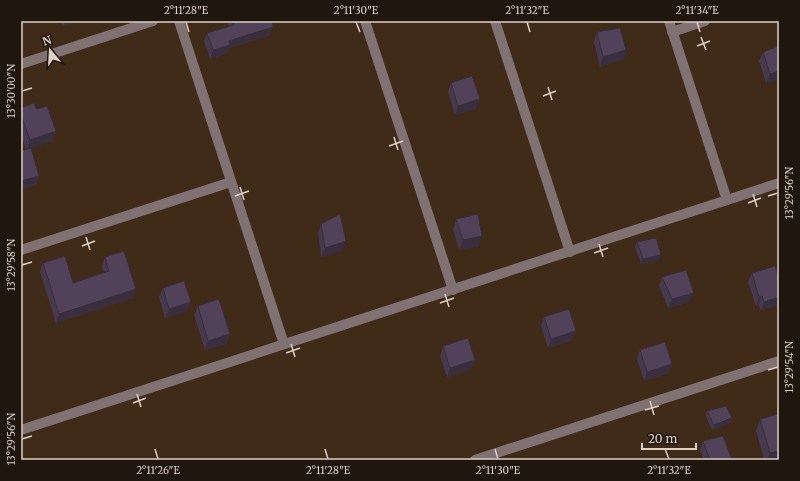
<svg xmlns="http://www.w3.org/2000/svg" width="800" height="481" viewBox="0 0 800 481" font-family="Merriweather,serif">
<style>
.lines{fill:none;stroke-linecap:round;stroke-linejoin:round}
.minor{stroke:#807173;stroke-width:10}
.wall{fill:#46394d}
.shaded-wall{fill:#392e3e}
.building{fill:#514259;stroke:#392e3e}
.ticks{fill:none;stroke:#ddd0c5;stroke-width:1.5}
.neatline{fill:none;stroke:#ddd0c5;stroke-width:1.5}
.ticks-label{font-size:10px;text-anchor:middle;fill:#ddd0c5}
</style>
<rect width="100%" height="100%" fill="#3f2b18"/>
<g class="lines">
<!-- minor -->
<g class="minor">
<polyline points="179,21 284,344"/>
<polyline points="365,21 453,290"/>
<polyline points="495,21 570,252"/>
<polyline points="669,21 727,200"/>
<polyline points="672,32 705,21"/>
<polyline points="21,64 153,21"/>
<polyline points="21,250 231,182"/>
<polyline points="21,430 779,183"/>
<polyline points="475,460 779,361"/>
</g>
</g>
<!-- wall -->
<g class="wall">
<polygon points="61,21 79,21 63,26"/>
<polygon points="227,21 272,21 270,35 229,48 227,53 210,59 204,41 207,33 229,27"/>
<polygon points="597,32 626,50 623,59 600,67 594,42"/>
<polygon points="763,52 779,79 766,83 759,61"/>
<polygon points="451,83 476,109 455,115 448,92"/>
<polygon points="21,108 36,109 52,141 31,148 39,176 36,185 26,149 21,134"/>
<polygon points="456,219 479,246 459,250 453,229"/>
<polygon points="321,224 343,250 321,257 318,233"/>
<polygon points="637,242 659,260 641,264 635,247"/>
<polygon points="105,257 133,298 56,323 40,272 43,263 73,283 104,272 102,266"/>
<polygon points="752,273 779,278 761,311 759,305 756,306 748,282"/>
<polygon points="662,277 690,302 668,308 659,286"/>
<polygon points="163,288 187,311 165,318 159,297"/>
<polygon points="198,306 230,334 226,344 205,350 194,315"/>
<polygon points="544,317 572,340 548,348 541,326"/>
<polygon points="443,346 475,360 471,369 447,377 440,356"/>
<polygon points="640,350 672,364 668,373 644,381 637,359"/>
<polygon points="707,411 730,423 712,430 706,416"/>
<polygon points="760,419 779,460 764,460 756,431"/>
<polygon points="703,441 732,460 704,460 700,450"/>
</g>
<!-- shaded-wall -->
<g class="shaded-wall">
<polygon points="65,21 79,21 63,26"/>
<polygon points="273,27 270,35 229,48 227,53 210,59 213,50 229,41"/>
<polygon points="626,50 623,59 600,67 603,57"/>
<polygon points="779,71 779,79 766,83 770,74"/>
<polygon points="480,99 476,109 455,115 458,106"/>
<polygon points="56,131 52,141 27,150 30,140"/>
<polygon points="39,176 36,185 21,190 21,181"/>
<polygon points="482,236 479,246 459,250 463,240"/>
<polygon points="346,241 343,250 321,257 325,248"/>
<polygon points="661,255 659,260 641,264 643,259"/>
<polygon points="136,289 133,298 56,323 59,314"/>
<polygon points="694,293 690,302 668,308 672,299"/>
<polygon points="762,296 759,305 756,306 759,297"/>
<polygon points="779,297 779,305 761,311 764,302"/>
<polygon points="191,302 187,311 165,318 169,309"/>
<polygon points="576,331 572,340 548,348 551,339"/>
<polygon points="230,334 226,344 205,350 208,341"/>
<polygon points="475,360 471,369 447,377 450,368"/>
<polygon points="672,364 668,373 644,381 647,372"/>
<polygon points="732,418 730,423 712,430 714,425"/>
<polygon points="779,451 779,460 767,460 770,453"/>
</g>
<!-- building -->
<g class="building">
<polygon points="233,21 272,21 273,27 229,41 230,45 213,50 207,33 234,25"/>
<polygon points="620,28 626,50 603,57 597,32"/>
<polygon points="779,46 779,71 770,74 763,52"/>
<polygon points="472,76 480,99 458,106 451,83"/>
<polygon points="34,103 36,109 47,106 56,131 30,140 21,115 21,108"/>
<polygon points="31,148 39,176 21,181 21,151"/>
<polygon points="340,214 346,241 325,248 321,224"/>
<polygon points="478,214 482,236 463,240 456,219"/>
<polygon points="656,238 661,255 643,259 637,242"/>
<polygon points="124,251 136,289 59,314 43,263 65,256 73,283 109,271 105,257"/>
<polygon points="775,266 779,278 779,297 764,302 762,296 759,297 752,273"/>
<polygon points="686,270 694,293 672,299 662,277"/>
<polygon points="184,281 191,302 169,309 163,288"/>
<polygon points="219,299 230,334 208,341 198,306"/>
<polygon points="569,309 576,331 551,339 544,317"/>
<polygon points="468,338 475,360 450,368 443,346"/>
<polygon points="665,342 672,364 647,372 640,350"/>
<polygon points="726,406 732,418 714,425 707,411"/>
<polygon points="779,414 779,451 770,453 760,419"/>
<polygon points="723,436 732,460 710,460 703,441"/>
</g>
<!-- ticks -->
<path class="ticks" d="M186,22L189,32M356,22L360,32M527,22L530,32M697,22L700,32M701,37L706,50M697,46L710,41M548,87L552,100M22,91L32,88M543,96L556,91M394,137L398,150M389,146L403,141M240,187L244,200M753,194L757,207M235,196L249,191M768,196L778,193M748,203L761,198M86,237L90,250M599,244L603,257M82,246L95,241M594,253L608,248M22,265L32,262M445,294L449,307M440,303L454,298M291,344L295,357M286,353L300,348M768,370L778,367M137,394L141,407M650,401L654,415M133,403L146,398M645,410L659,406M22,439L32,436M155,449L158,459M325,449L328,459M495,449L498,459M665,449L669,459"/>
<!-- border -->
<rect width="800" height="481" fill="none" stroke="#1f160d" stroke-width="44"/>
<!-- north arrow -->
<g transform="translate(50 50) rotate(342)" stroke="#1f160d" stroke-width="3" paint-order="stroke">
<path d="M0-3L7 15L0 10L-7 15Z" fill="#ddd0c5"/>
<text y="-6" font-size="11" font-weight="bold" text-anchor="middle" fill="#ddd0c5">N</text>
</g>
<!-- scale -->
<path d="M642 443v6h54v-6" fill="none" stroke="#ddd0c5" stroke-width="2"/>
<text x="648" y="443" font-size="12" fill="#ddd0c5" stroke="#1f160d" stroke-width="3" paint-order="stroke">20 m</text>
<rect x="22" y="22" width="756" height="437" class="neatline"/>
<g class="ticks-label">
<text x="186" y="14">2°11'28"E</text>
<text x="356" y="14">2°11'30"E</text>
<text x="527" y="14">2°11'32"E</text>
<text x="697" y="14">2°11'34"E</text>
<text transform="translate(11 91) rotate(-90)" y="4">13°30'00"N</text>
<text transform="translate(789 193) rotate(-90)" y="4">13°29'56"N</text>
<text transform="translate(11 265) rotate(-90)" y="4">13°29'58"N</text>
<text transform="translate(789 367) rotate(-90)" y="4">13°29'54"N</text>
<text transform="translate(11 439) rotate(-90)" y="4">13°29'56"N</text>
<text x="158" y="474">2°11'26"E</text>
<text x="328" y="474">2°11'28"E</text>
<text x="498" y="474">2°11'30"E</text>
<text x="669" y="474">2°11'32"E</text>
</g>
</svg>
